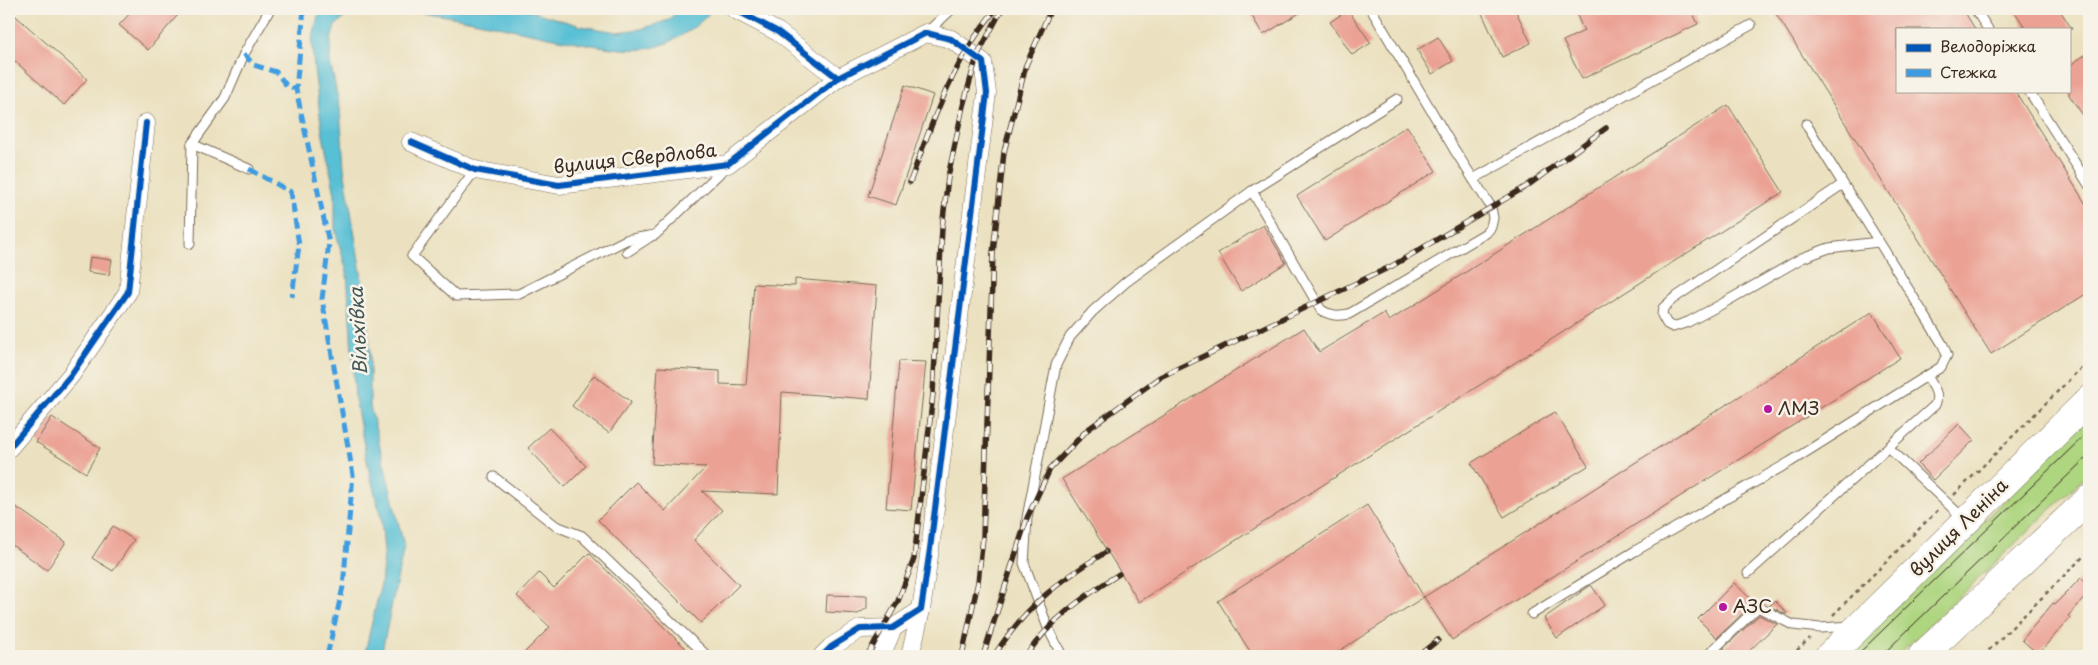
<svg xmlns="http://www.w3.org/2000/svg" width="2098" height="665" viewBox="0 0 2098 665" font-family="'Playpen Sans',sans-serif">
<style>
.green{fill:#aed580;stroke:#74804f}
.water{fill:#58c0d5;stroke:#4a757a}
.building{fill:#eba294}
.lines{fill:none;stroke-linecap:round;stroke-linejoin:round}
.service-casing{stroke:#796a57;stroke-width:11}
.minor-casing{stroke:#796a57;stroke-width:19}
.primary-casing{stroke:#796a57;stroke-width:29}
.path{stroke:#796a57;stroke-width:2.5;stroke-dasharray:4 4;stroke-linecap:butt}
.service{stroke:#fff;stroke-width:9}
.minor{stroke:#fff;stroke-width:18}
.primary{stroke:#fff;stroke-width:28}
.tram{stroke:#3b2a1e;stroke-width:1}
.rail-casing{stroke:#3b2a1e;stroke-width:5.5}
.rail{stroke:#f7f3e8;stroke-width:4;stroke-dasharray:11;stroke-linecap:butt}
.quiet{stroke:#3f9ce0;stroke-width:5;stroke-dasharray:10 5;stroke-linecap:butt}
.cycleway-casing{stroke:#f7f3e8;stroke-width:9}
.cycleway{stroke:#0057b8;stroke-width:6}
.poi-dot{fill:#b5179e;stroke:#f7f3e8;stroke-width:2}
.labels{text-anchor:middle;stroke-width:5;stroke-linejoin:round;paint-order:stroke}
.street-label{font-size:18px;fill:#3b2a1e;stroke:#f7f3e8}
.poi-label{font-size:18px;fill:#3b2a1e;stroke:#f7f3e8;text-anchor:start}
.water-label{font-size:19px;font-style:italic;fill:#445755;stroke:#f7f3e8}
</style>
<rect width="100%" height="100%" fill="#f7f3e8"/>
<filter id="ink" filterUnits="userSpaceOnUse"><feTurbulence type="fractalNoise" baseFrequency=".02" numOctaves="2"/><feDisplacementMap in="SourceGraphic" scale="10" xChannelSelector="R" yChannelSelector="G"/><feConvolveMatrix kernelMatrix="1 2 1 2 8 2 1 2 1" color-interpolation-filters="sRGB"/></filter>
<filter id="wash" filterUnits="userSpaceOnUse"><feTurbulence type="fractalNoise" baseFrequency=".0096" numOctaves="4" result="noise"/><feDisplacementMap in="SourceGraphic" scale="20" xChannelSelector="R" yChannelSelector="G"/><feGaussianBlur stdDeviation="1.12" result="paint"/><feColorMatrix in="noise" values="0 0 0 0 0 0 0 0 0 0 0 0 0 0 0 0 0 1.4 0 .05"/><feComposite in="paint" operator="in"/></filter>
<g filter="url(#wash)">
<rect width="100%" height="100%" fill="#ebe1c0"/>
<!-- green -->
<polygon class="green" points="2089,418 2089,473 1897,656 1845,656"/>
<!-- water -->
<g class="water">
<polygon points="323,9 368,9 346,16 335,26 331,40 330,62 340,108 344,168 366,304 370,352 370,406 404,546 381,656 364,656 381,584 384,552 381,517 369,471 355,399 347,272 335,229 335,194 322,131 314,69 312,41 318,16"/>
<path d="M391,9H524L581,26L617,32L641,29L669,20L679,9H712C700,27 667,47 645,49C621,52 583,43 559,39C503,28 447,13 391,9Z"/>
</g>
<g id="blocks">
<!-- building -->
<g class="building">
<polygon points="134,9 183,9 148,50 119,25"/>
<polygon points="1248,9 1306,9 1263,35"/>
<polygon points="1480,9 1515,9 1531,43 1502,57"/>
<polygon points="1574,9 1691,9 1698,24 1582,79 1563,41 1584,31"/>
<polygon points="1773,9 1963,9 1975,29 1897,29 1897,91 2015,91 2089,209 2089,292 1991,354"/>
<polygon points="2013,9 2059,9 2072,29 2026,29"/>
<polygon points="9,10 87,79 64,105 9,56"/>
<polygon points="1348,10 1371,43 1352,55 1330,22"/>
<polygon points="1438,37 1453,61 1432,74 1417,50"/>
<polygon points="2089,52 2089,124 2069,95 2069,66"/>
<polygon points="905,85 933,95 896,205 868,196"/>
<polygon points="1728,105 1783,192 1139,602 1062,479 1304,328 1319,352 1384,313 1389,321"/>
<polygon points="1407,126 1436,171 1325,241 1297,196"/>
<polygon points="1263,225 1286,263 1241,291 1218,253"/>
<polygon points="90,257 112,260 109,275 88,272"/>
<polygon points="795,279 877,286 869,399 782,392 778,494 702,491 722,510 694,540 739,585 701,623 598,520 636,482 665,511 706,467 652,464 658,367 720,371 720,384 746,385 754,284 795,286"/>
<polygon points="1872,312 1900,358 1452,640 1424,597"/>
<polygon points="899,361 926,362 911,510 886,508"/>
<polygon points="594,375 631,402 609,433 572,406"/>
<polygon points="1555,412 1588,466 1504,517 1471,463"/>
<polygon points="52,417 100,448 86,473 36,442"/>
<polygon points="1959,424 1974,440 1933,480 1918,464"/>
<polygon points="549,428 586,466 565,487 528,448"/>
<polygon points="9,502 66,542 47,570 9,543"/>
<polygon points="1367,505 1424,597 1331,656 1253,656 1218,601"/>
<polygon points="113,526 134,540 113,571 92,558"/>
<polygon points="589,553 678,641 694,656 521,656 550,627 517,596 539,573 554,588"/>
<polygon points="2081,578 2089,586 2089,593 2068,616 2070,618 2038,654 2022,640 2053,603 2055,604"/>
<polygon points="1734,583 1754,602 1717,638 1698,619"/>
<polygon points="1591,585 1605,605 1557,638 1544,618"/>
<polygon points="827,595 867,596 867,608 858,614 826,612"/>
<polygon points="1775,601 1787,613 1786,614 1769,606"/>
<polygon points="1759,615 1777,624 1744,656 1731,656 1723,649"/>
</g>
</g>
</g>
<g filter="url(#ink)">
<use href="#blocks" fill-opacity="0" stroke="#796a57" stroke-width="1"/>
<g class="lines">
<defs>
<g id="service">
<polyline points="1975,9 1988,29"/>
<polyline points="926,33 952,9"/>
<polyline points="2029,91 2089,185"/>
<polyline points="249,169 192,144 225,98 244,54 270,9"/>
<polyline points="475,170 412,256 456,296 519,294 626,240 655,235 726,167"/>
<polyline points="1473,179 1751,25"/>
<polyline points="1843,184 1673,299 1663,308 1662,315 1667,324 1673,327 1688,322 1720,305 1802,258 1829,248 1878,242"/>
<path d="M1252,191L1321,310C1331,316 1338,316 1349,314L1486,233L1491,227L1493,218L1491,207L1454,149L1371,9"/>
<polyline points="190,244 192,144"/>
<polyline points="627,252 650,237"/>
<polyline points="1889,448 1965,520"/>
<polyline points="494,477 556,526 582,536 707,656"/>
<path d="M1748,573L1935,405C1940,394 1933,386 1927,376"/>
<polyline points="1532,614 1635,551 1790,462 1941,367 1947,355 1943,345 1806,124"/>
<polyline points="1062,656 1048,628 1024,563 1027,518 1056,365 1070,337 1093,311 1126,282 1160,257 1252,191 1397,99"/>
<polyline points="1711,656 1711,652 1758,607 1793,625 1820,628 1851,626"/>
</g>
<g id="minor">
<polyline points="734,9 778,32 838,78 926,33 951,39 983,62 987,93 930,549 921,610 893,628 860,629 831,647 822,656"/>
<polyline points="411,142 475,170 559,185 728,164 838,78"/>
<polyline points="9,448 71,375 128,292 146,123"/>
<polyline points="881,656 893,628"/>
<polyline points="910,656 921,610"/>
</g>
<g id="primary">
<polyline points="1829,656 2089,400"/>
<polyline points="1922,656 2089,499"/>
</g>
</defs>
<!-- service casing -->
<use href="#service" class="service-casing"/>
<!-- minor casing -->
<use href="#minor" class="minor-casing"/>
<!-- primary casing -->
<use href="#primary" class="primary-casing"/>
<!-- path -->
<g class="path">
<polyline points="1954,495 2089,360"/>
<polyline points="1833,615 1939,509"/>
<polyline points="1791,656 1810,638"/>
<polyline points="1983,656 2089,551"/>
</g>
<!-- service -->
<use href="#service" class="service"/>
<!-- minor -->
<use href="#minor" class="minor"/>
<!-- primary -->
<use href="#primary" class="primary"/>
<!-- tram -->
<g class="tram">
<polyline points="1856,656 2089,431"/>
<polyline points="1881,656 2089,455"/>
</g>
<defs>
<g id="rail">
<path d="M910,182C932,122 954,59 996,9"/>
<polyline points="867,656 898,601 914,559 933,394 942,228 948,177 963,106 977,56 1002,9"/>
<polyline points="962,656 978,582 983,537 993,253 1004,152 1026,65 1051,9"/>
<polyline points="983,656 1027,518 1050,469 1087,430 1160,377 1392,266 1527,186 1606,128"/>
<path d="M994,656C1025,607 1057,582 1106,552"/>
<path d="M1026,656C1050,620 1083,597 1119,574"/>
<polyline points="1418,656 1438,640"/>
</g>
</defs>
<!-- rail casing -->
<use href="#rail" class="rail-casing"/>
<!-- rail -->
<use href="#rail" class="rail"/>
<!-- quiet -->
<g class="quiet">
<polyline points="304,9 296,89 329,243 322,299 353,475 343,587 327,656"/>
<polyline points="244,54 254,65 276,72 286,85 296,89"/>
<polyline points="249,169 291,192 299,245 292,297"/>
</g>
<defs>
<g id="cycleway">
<polyline points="734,9 778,32 838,78 926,33 951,39 983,62 987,93 930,549 921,610 893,628 860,629 831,647 822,656"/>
<polyline points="411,142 475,170 559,185 728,164 838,78"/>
<polyline points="9,448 71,375 128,292 146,123"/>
</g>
</defs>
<!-- cycleway casing -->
<use href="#cycleway" class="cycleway-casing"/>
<!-- cycleway -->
<use href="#cycleway" class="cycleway"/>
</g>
</g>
<!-- markers -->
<g class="poi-dot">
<circle cx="1768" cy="409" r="5"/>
<circle cx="1723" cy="607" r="5"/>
</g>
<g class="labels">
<!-- street labels -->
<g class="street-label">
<text transform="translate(635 159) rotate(-6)" y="6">вулиця Свердлова</text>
<text transform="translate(1959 528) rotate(-45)" y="6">вулиця Леніна</text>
</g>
<!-- poi labels -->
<g class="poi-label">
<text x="1778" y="415">ЛМЗ</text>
<text x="1733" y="613">АЗС</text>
</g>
<!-- water labels -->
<g class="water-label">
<text transform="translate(358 331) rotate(-93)" y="7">Вільхівка</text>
</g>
</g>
<!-- margin -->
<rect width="2098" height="665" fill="none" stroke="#f7f3e8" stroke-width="30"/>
<!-- legend -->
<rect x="1896" y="28" width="175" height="65" fill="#f7f3e8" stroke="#aca397"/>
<rect x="1906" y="44" width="25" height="8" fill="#0057b8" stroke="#aca397"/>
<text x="1940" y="52" font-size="15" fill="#3b2a1e">Велодоріжка</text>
<rect x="1906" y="69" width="25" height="8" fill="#3f9ce0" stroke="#aca397"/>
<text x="1940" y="78" font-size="15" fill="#3b2a1e">Стежка</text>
</svg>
